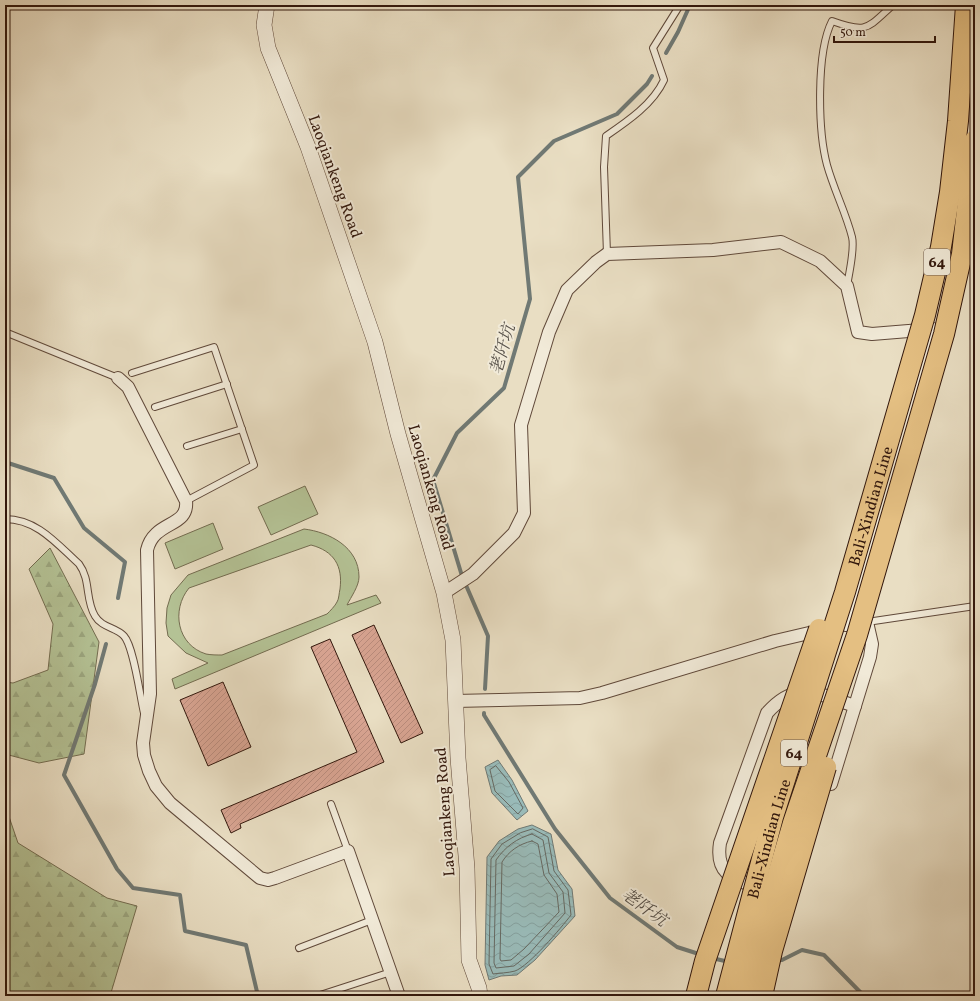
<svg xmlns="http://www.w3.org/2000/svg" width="980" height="1001" viewBox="0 0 980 1001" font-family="Vollkorn,'Noto Serif TC',serif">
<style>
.green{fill:#b4c295;stroke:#736c50;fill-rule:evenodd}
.forest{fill:url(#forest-firs);stroke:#736c50}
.water{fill:url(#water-waves);stroke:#707974}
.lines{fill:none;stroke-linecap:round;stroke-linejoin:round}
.shore{stroke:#666962;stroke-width:1}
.stream{stroke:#707974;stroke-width:4}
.building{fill:url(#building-hatch);stroke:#32170c}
.service-casing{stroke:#60493a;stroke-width:8}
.minor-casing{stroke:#60493a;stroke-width:14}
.tertiary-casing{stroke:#60493a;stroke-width:16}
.service{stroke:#f1ead8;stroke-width:6}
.minor{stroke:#f1ead8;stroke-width:12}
.tertiary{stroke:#f1ead8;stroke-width:15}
.trunk-bridge-casing{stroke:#32170c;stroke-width:22;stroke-linecap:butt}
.trunk-bridge{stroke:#e4bf82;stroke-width:20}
.labels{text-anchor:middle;stroke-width:4;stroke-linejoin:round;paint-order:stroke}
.shield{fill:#f1ead8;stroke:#6b5649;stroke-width:1}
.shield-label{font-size:15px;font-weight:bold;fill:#32170c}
.street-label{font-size:16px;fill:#32170c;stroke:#f1ead8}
.water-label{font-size:17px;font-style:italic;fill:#565049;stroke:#f1ead8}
</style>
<defs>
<pattern id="forest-firs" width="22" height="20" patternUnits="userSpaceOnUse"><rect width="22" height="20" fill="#b4c295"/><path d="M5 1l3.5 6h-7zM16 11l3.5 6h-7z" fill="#9ba67f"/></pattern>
<pattern id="water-waves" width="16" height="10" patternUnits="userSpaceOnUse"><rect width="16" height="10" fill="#99bbb9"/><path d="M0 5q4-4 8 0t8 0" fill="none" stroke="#84a09e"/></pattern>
<pattern id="building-hatch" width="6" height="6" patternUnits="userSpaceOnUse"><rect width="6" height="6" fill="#d8a492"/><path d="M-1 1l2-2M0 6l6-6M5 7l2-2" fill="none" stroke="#ba8c7d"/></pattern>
</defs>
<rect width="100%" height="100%" fill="#e9dec3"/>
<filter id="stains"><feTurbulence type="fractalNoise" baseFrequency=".005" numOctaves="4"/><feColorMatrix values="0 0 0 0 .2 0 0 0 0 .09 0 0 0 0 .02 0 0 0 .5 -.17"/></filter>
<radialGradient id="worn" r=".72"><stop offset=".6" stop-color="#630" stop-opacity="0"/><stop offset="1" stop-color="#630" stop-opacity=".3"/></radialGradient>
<!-- green -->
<g class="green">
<polygon points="305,486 318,514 271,535 258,507"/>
<polygon points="213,523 223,549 175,569 165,543"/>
<path d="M304,529C329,532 359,547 359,577C359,586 351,597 347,605L376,595L381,603L175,689L172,679L208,663L186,653L168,636L166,623L167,608L171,595L188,575ZM311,545C334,551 343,566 340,589C339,593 339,599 337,602C335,606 330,611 327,614L222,655C217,655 211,655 206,654C177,645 171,610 189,588Z"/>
</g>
<!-- forest -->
<g class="forest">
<polygon points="5,540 7,540 9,563 5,564"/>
<polygon points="50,548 99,642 84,754 39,763 5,754 5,682 13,683 48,670 53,624 29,569"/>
<polygon points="5,805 18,843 107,898 137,906 110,996 5,996"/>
</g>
<!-- water -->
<g class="water">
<polygon points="498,760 512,780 528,811 517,820 492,793 485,767"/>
<polygon points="532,825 551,834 558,870 572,889 575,916 535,960 517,975 501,976 489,980 485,965 487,857 499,841 518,829"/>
</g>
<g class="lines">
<!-- shore -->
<g class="shore">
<polygon points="496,766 509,782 523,808 518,814 495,791 490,770"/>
<path d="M533,829L548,837L554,871L568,890L571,915C561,928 529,966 515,971C508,973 499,973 493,974L489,964L491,859L502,844L520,833Z"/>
<path d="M532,834L543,840L549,873L563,892L565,913L529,954L514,966L496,968L494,963L496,860C505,847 517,838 532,834Z"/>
<path d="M532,841L538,844L544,875L557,894L559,912L524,949L511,960L501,961L500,959L502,862C509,851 519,844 532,841Z"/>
</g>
<!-- stream -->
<g class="stream">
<polyline points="666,53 678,32 690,5"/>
<polyline points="5,462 54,478 84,528 125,562 118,598"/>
<polyline points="106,644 95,684 64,775 117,869 133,888 180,895 185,931 246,945 258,996"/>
<polyline points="485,689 488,636 462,576 433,480 457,433 504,388 530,299 518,177 554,141 617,114 647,84 652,76"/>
<polyline points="484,713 484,715 555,829 610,898 677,947 702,955"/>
<polyline points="712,958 729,962"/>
<polyline points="775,960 782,960 802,950 824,955 864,996"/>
</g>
</g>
<!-- building -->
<g class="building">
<polygon points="374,625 423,733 401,743 352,635"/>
<polygon points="330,639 384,762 240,824 241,828 231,833 221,810 357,752 311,647"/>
<polygon points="223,682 251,747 208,766 180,700"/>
</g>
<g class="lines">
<defs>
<g id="service">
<path d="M607,254L604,167L606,136C628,121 653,104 664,80L653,48L680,5"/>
<path d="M847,286C849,273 855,249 852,237C846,213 834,190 827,165C818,131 816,52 832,21C868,34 867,28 893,5"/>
<polyline points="5,332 118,378"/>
<polyline points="132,373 214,347 254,465 186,501"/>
<polyline points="155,407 227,384"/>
<polyline points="187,446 242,429"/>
<path d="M5,519C37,519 57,544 79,564C91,580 85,600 95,616C102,628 116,627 124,636C134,647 140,697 144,713"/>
<polyline points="867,622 975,606"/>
<polyline points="331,804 348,851"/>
<polyline points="299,948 372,920"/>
<polyline points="317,996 391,972"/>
</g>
<g id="minor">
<path d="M118,378L128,387L186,501C189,528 154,520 147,550L150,694L143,743L144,755L149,771L156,786L170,803L260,878L268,880L275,878L348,851L399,996"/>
<polyline points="444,593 473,574 514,533 524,513 521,425 549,332 567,290 596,262 607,254 713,250 781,242 820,261 847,286 858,332 872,334 933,329 914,400 846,625"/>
<polyline points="455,701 580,698 602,693 775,641 822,630"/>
<polyline points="831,784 870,657 872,644 867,622 860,623"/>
<path d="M759,888C734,879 715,875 720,843L767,713C797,679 818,694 855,706"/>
</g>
<polyline id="tertiary" points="267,5 264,25 268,48 308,147 375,342 398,434 444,593 453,640 458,758 467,868 469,960 479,988 480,996"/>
</defs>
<!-- service casing -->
<use href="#service" class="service-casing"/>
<!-- minor casing -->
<use href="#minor" class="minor-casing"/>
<!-- tertiary casing -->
<use href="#tertiary" class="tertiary-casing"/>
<!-- service -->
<use href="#service" class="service"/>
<!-- minor -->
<use href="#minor" class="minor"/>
<!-- tertiary -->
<use href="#tertiary" class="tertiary"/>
<defs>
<g id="trunk-bridge">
<polyline points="696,996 705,961 819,629"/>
<path id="s1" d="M726,996L773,817L845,592L925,315L941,247L950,192L958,121L966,5"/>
<polyline points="745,996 757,946 793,823 857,635 944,334 962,254 975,140"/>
<polyline points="762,996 772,951 826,767"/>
</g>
</defs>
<!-- trunk-bridge casing -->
<use href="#trunk-bridge" class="trunk-bridge-casing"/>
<!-- trunk-bridge -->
<use href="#trunk-bridge" class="trunk-bridge"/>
</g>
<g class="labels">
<!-- shield labels -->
<g class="shield">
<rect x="924" y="249" width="26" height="26" rx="3"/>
<rect x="781" y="740" width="26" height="26" rx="3"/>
</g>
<g class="shield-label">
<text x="937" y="267">64</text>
<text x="794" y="758">64</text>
</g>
<!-- street labels -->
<g class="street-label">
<text transform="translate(336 176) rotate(70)" y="6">Laoqiankeng Road</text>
<text transform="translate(432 487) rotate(74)" y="6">Laoqiankeng Road</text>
<text dy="6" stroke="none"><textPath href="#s1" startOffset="511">Bali-Xindian Line</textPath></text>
<text transform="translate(444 812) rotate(-94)" y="6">Laoqiankeng Road</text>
<text dy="6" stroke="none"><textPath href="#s1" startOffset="163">Bali-Xindian Line</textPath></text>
</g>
<!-- water labels -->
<g class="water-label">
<text transform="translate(502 349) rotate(-74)" y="6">荖阡坑</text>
<text transform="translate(645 907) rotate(36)" y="6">荖阡坑</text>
</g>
</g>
<!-- margin -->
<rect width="980" height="1001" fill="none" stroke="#e9dec3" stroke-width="20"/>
<rect x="6" y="6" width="968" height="989" fill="none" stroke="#32170c" stroke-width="2"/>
<rect x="10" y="10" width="960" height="981" fill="none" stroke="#32170c"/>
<!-- scale -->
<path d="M834 36v6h101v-6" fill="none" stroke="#32170c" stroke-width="2"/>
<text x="840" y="36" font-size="12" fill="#32170c" stroke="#f1ead8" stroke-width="3" paint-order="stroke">50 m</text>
<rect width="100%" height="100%" filter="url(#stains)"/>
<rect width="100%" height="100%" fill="url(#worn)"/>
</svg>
